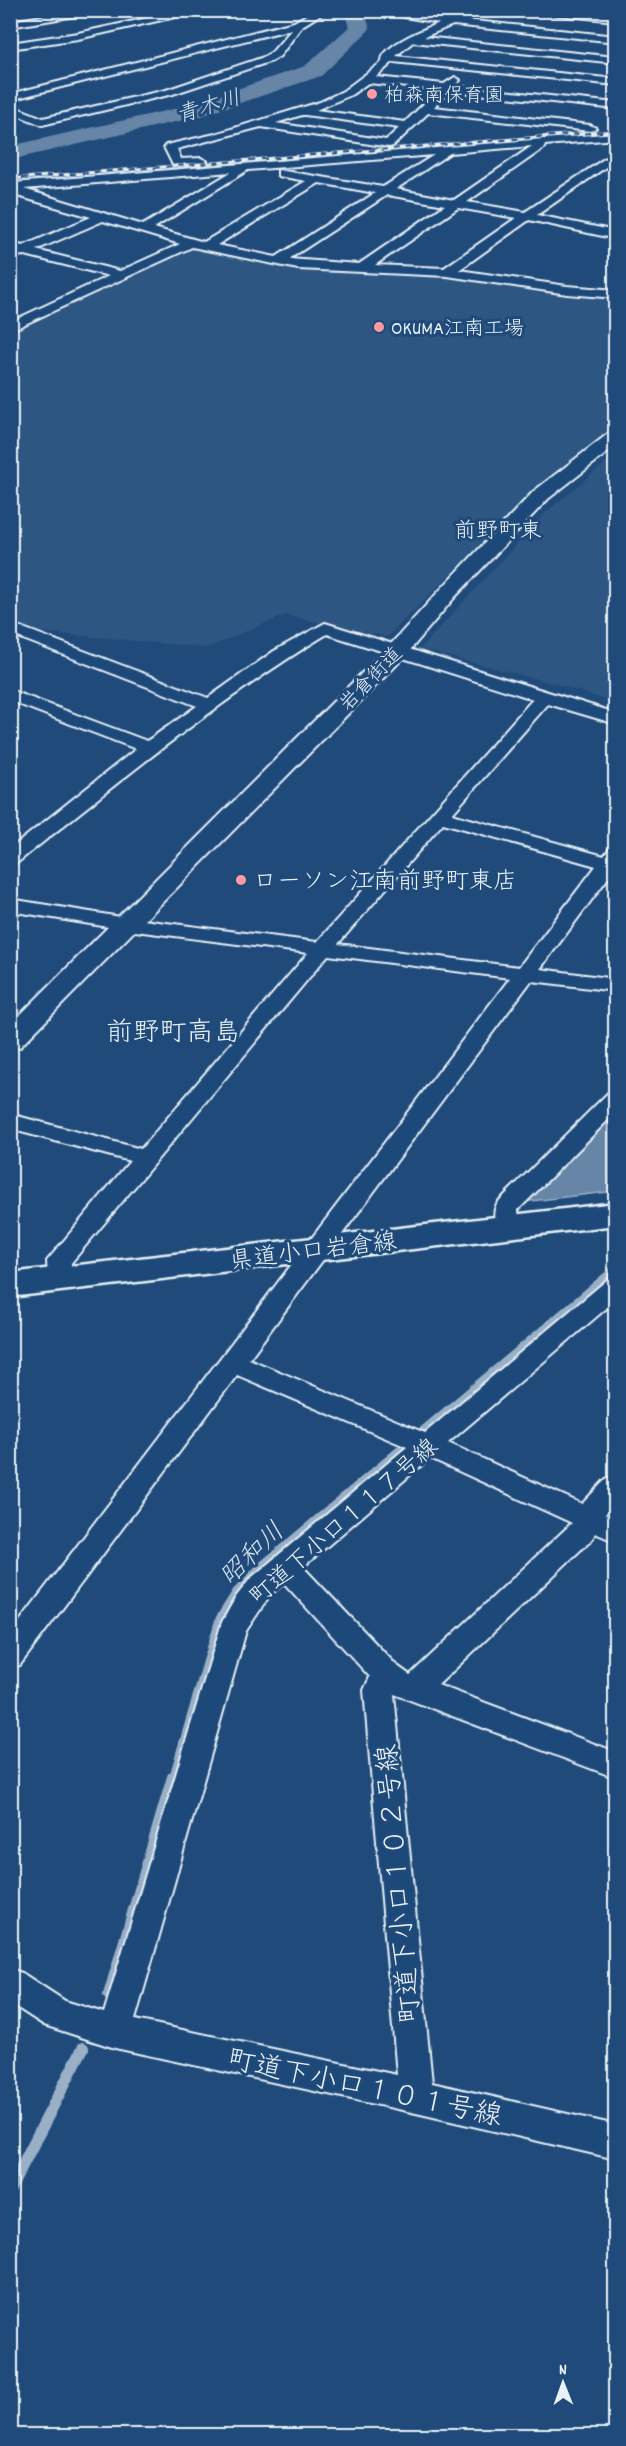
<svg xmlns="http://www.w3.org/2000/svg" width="626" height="2446" viewBox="0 0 626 2446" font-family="Dekko,'Klee One',sans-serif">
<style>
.built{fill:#2e5683}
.water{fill:#6685a7;stroke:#9ab0c7;stroke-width:1.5}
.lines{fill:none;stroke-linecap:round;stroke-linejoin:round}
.stream-far1{stroke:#9ab0c7;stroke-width:9}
.stream{stroke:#9ab0c7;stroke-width:12}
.river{fill:#6685a7;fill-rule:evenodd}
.minor-casing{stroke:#e8f1f8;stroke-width:4}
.tertiary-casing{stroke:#e8f1f8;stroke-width:4}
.secondary-casing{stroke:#e8f1f8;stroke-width:5}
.minor{fill:#1f4a7a;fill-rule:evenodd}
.tertiary{fill:#1f4a7a;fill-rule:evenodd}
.secondary{fill:#1f4a7a;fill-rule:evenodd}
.rail-casing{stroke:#e8f1f8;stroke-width:3}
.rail{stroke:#1f4a7a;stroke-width:2;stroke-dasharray:6;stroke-linecap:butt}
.poi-dot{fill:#ff9aa2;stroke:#1f4a7a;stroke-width:2}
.labels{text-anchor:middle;stroke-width:6;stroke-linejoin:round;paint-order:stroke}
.far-poi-label{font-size:20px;fill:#e8f1f8;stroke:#1f4a7a;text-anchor:start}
.far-street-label{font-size:20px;fill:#e8f1f8;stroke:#1f4a7a}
.far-water-label{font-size:22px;font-style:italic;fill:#d4e1ec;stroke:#1f4a7a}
.far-quarter-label{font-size:22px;fill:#e8f1f8;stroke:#1f4a7a}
.poi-label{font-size:24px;fill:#e8f1f8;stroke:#1f4a7a;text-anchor:start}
.street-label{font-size:24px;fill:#e8f1f8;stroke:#1f4a7a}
.water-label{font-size:26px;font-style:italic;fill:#d4e1ec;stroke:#1f4a7a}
.quarter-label{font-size:27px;fill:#e8f1f8;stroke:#1f4a7a}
.near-street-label{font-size:28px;fill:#e8f1f8;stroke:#1f4a7a}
</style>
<rect width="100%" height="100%" fill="#1f4a7a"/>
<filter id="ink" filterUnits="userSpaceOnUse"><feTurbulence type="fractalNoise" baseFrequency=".0167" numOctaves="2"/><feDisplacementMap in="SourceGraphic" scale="12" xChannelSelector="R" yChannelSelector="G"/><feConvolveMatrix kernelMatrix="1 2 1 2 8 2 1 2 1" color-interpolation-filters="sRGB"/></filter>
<g filter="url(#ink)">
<!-- built -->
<g class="built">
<polygon points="191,247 299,269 446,275 615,295 615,430 535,491 387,637 285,615 207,648 34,631 11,623 10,332"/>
<polygon points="615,455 615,703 560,685 420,649 545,513"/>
</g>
<!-- water -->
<polygon class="water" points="615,1107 615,1191 523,1202"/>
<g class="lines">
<!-- stream-far1 -->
<polyline class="stream-far1" points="173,1779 220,1619 237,1592 261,1567 616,1269"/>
<!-- stream -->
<g class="stream">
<polyline points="109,1995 173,1777"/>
<polyline points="10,2189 83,2048"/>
</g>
<!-- river -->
<polygon class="river" points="355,10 381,10 367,20 370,28 367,32 321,76 201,116 10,160 10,146 187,106 305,66 349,27 346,18"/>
<defs>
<g id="minor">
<polygon points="83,10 112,10 10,27 10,21"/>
<polygon points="185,10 206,10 78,39 10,49 10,43 78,33"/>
<polygon points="315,10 328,10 302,26 280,56 272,61 173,94 42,125 10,112 10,105 43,118 166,90 264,57 272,52 292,29 10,100 10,94 294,22"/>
<path d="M364,10H394L451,18L471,10H485L465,20L616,36V42L453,25L424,37L616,57V63L413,42L396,56L616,79V85L393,62L376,77L444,84L455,77L460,80L455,86L616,103V109L449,91L434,107L590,125L596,128L590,131L428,113L393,146L389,147L261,127L177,149L181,159L201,158L207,161L201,164L173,165L164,147L166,145L215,134L320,102L343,91L382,62C380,46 425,29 439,23ZM368,83L438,90L405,122L316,110L351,95ZM302,115H305L399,128L386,140L276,123Z"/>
<polygon points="533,10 572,10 616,15 616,21 538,13"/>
<path d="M616,133V139L545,145L544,148L467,202L525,212L616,151V160L537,215L616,231V239L529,220L459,270L567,286L616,290V298L567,294L447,276L298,269L192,247L10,331V322L109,276L25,255L14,256L10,243L23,246L91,217L10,194L13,183ZM532,146L454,200L396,189L450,153ZM434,155L383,187L278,170V176L306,181L204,242L154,228L248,170ZM231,172L143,225L24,189ZM319,183L375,193L276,257L217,245ZM387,195L445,205L359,264L289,259ZM458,208L516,218L444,268L375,265ZM103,221L180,244L120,271L36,250Z"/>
<path d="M10,623L208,698L274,651L325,623L616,713V724L548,704L452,814L604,856L609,849L616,847V867L540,969L616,979V991L531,981L249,1359L425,1433L607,1280L616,1277V1300L448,1443L582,1504L606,1479L616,1476V1503L605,1514L616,1519V1542L595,1533L592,1539L438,1685L616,1752V1778L394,1694L432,2083L616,2125V2159L416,2113L115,2048L44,2025L10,2003V1969L22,1973L65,2001L104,2013L222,1622L236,1597L250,1579L407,1447L237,1375L20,1665L10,1669V1634L510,978L328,955L71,1263L72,1279L69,1285L60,1288L51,1285L48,1279L47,1261L130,1161L10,1129V1114L141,1149L308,953L127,930L10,911V899L127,918L317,942L533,699L327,634C217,701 117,783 17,863L10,865V849L136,749L10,701V690L147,741L197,706L10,634ZM443,823L596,866L519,967L338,944ZM430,1458L572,1523L410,1675L396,1665L303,1567ZM284,1583L370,1677L364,1690L397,2075L135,2020L246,1631L270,1595Z"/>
<path d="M616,1091V1112L518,1210L520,1227L517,1233L508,1235L499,1233C494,1224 492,1211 498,1202L608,1093Z"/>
</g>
<polygon id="tertiary" points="616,432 616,446 548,499 454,598 406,655 20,1047 10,1049 10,1025 390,645 440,590 534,491 609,433"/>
<polygon id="secondary" points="616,1203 616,1225 10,1297 10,1273"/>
</defs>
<!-- minor casing -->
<use href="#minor" class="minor-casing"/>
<!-- tertiary casing -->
<use href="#tertiary" class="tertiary-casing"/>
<!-- secondary casing -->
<use href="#secondary" class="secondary-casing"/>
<!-- minor -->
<use href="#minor" class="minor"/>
<!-- tertiary -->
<use href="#tertiary" class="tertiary"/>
<!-- secondary -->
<use href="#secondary" class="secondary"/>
<defs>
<polyline id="rail" points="10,179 616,131"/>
</defs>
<!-- rail casing -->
<use href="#rail" class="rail-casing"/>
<!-- rail -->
<use href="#rail" class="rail"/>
</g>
</g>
<!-- markers -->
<g class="poi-dot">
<circle cx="372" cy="94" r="6"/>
<circle cx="379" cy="327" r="6"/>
<circle cx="241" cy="880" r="6"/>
</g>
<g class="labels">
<!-- far-poi labels -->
<g class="far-poi-label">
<text x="384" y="101">柏森南保育園</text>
<text x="391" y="334">OKUMA江南工場</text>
</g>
<!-- far-street labels -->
<g class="far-street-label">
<text transform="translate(370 678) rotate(-46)" y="7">岩倉街道</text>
</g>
<!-- far-water labels -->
<g class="far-water-label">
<text transform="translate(208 105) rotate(-17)" y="8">青木川</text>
</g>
<!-- far-quarter labels -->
<g class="far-quarter-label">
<text x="498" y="537">前野町東</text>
</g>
<!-- poi labels -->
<g class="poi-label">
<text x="253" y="888">ローソン江南前野町東店</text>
</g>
<!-- street labels -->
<g class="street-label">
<text transform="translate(313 1250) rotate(-7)" y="8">県道小口岩倉線</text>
<text transform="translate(343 1521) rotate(-41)" y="8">町道下小口１１７号線</text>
</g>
<!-- water labels -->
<g class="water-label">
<text transform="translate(251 1553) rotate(-44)" y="9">昭和川</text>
</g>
<!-- quarter labels -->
<g class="quarter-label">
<text x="173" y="1040">前野町高島</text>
</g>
<!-- near-street labels -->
<g class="near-street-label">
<text transform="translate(397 1884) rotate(-95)" y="10">町道下小口１０２号線</text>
<text transform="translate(365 2086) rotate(12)" y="10">町道下小口１０１号線</text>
</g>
</g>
<!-- margin -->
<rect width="626" height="2446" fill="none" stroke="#1f4a7a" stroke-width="36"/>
<rect x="18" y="18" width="590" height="2410" fill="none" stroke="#e8f1f8" stroke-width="2" filter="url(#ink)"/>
<!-- north arrow -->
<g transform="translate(563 2383) rotate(359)" stroke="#1f4a7a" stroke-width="4.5" paint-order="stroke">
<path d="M0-4.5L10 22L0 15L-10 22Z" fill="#e8f1f8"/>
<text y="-9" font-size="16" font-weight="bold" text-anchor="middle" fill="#e8f1f8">N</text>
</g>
</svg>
